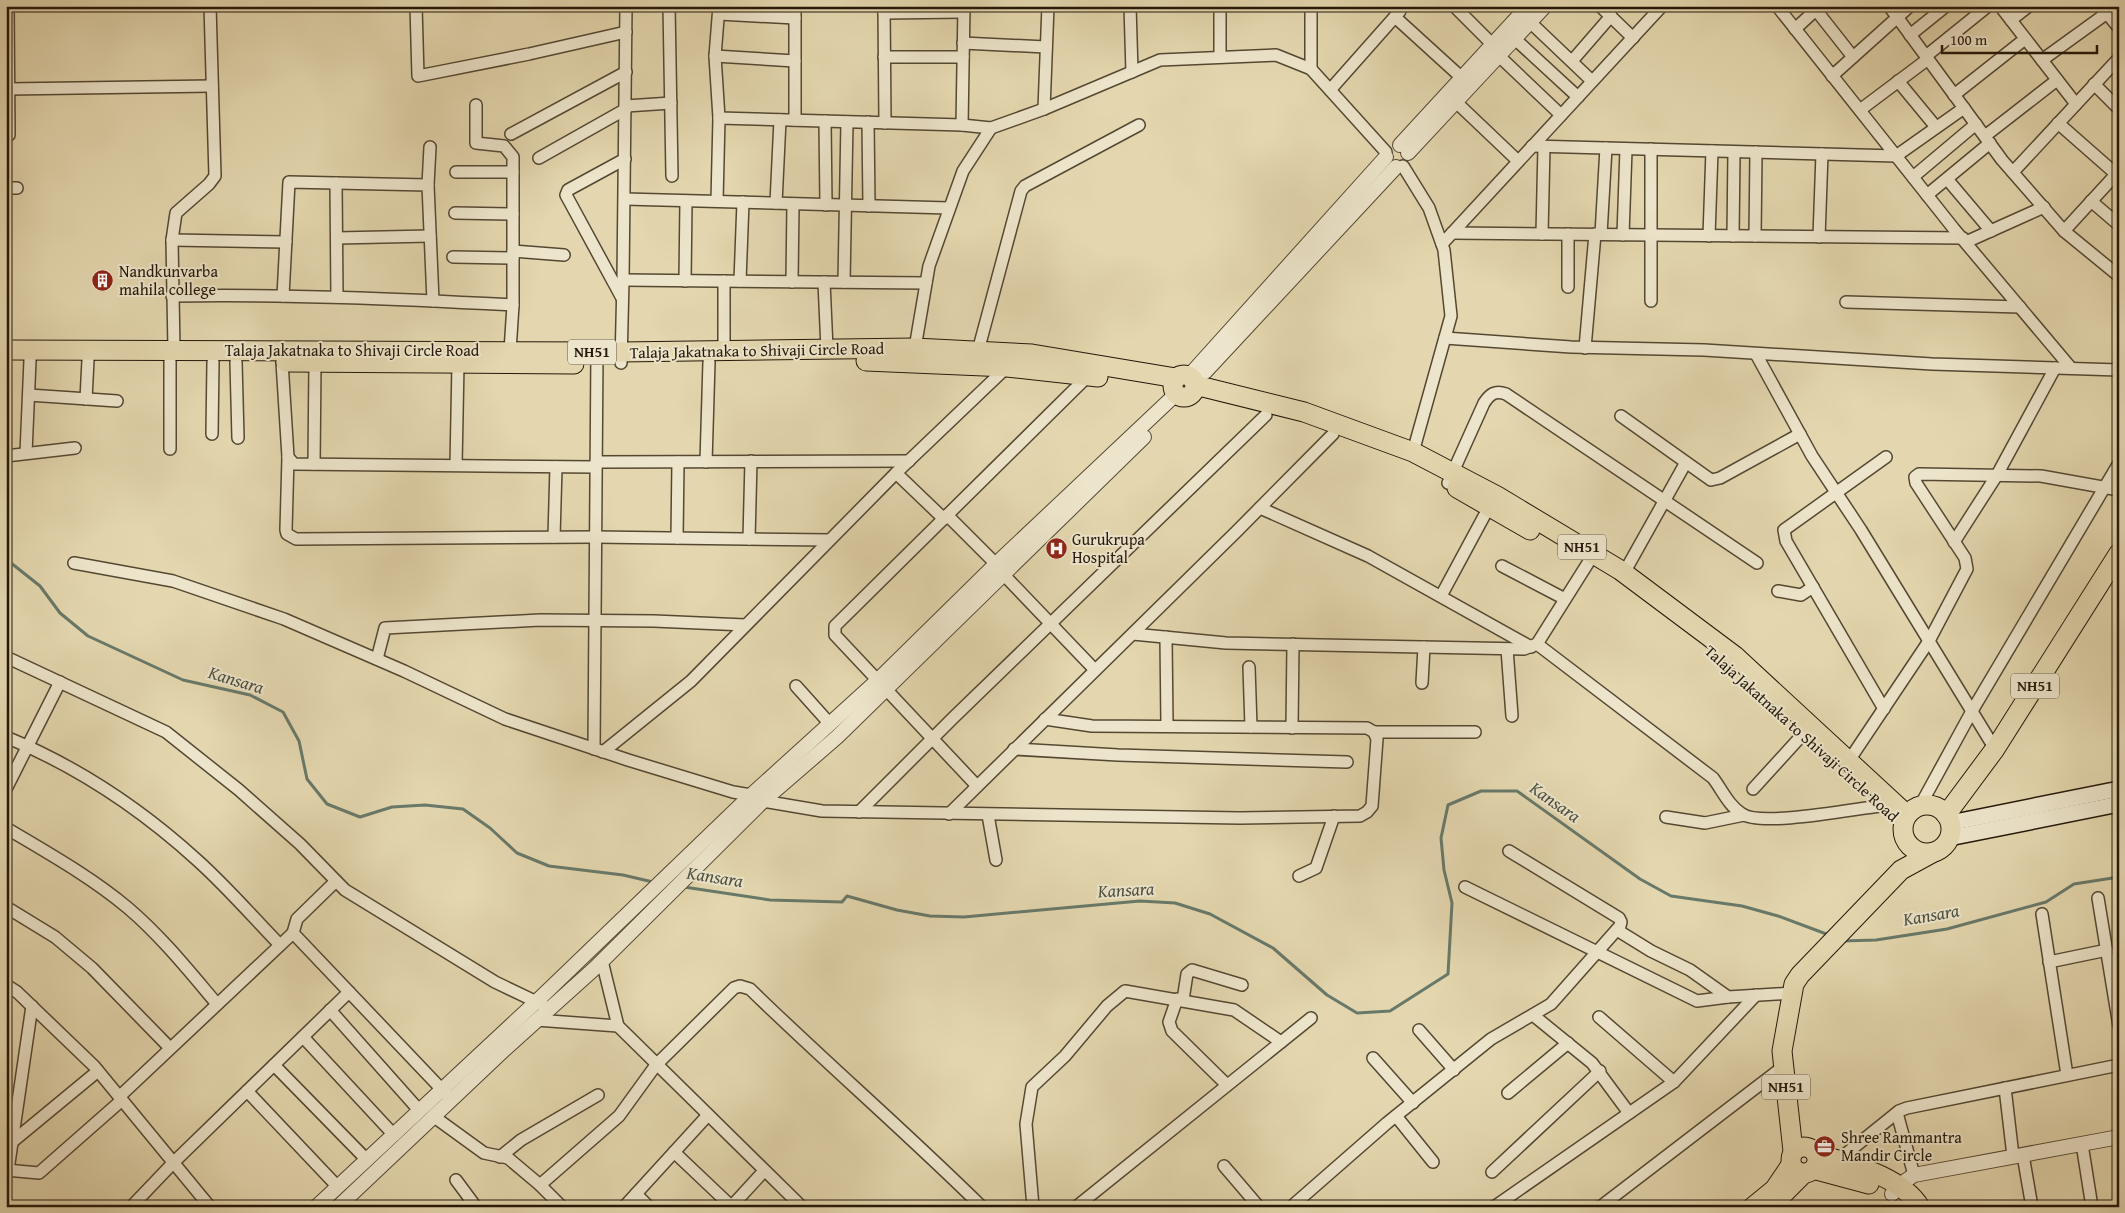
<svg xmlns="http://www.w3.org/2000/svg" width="2125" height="1213" viewBox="0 0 2125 1213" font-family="'Gentium Book Plus',serif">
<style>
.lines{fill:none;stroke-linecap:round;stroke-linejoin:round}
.stream{stroke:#68796a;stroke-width:3}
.minor-casing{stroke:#544833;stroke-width:14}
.tertiary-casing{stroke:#544833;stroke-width:16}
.secondary-casing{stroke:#24180a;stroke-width:18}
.primary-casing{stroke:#24180a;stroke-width:20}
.trunk-casing{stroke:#24180a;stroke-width:21}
.minor{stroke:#ede5cb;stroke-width:11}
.tertiary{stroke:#ede5cb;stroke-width:14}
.secondary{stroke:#ede5cb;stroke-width:15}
.primary{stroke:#e4d7af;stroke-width:18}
.trunk{stroke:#e4d7af;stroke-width:19}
.labels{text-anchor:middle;stroke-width:4;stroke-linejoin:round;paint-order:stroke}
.shield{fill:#ede5cb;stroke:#605644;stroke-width:1}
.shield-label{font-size:15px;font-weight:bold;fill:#24180a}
.poi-label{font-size:16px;fill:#24180a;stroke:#ede5cb;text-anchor:start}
.street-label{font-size:16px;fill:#24180a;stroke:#ede5cb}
.water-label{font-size:18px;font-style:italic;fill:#4c5142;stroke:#ede5cb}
</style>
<rect width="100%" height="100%" fill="#e4d7af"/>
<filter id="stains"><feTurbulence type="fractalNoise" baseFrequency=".004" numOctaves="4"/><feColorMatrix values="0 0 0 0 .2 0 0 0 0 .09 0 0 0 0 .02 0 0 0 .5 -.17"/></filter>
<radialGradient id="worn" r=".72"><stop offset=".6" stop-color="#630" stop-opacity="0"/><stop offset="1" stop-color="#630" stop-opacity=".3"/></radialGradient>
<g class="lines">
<!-- stream -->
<g class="stream">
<polyline points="6,559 40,586 60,613 88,636 183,680 250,695 283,712 299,741 307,779 327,804 360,817 392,807 425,805 463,809 490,828 517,853 549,866 623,875 653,882"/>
<polyline points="684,887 770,900 842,902 847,896 897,910 930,916 964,917 1140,901 1175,903 1210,914 1273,948 1327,995 1357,1013 1390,1011 1448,974 1452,903 1444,870 1441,838 1448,805 1481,791 1517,791 1640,879 1671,896 1742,906 1778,916 1829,935"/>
<polyline points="1842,941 1876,940 1947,929 2046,902 2074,884 2119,877"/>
</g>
<defs>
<g id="minor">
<polyline points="416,6 418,76 529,54 626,32"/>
<polyline points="669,6 672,176"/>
<polyline points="719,6 715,56 719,118"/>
<polyline points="795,6 795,120"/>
<polyline points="884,6 885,123"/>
<polyline points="1130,6 1132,72"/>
<polyline points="1220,6 1220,57"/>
<polyline points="1454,6 1493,45"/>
<polyline points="1600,6 1633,38"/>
<polyline points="1777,6 1954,229 2071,368"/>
<polyline points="1889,6 2002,160 2064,231 2119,276"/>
<polyline points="2000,6 2076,104"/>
<polyline points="2101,6 2119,28"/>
<polyline points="1816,10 1853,57"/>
<polyline points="884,13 963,12"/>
<polyline points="719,14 795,18"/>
<polyline points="1395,17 1462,78"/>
<polyline points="2011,20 2029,6"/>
<polyline points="1530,22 1592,81"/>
<polyline points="1795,29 1820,6"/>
<polyline points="1910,35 1946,6"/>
<polyline points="1515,39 1578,97"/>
<polyline points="963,43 1046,47"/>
<polyline points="715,56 795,61"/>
<polyline points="1499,56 1561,115"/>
<polyline points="1926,56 1988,6"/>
<polyline points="884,57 963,57"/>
<polyline points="2042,60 2107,13"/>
<polyline points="1572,61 1611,16"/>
<polyline points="1311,69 1311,6"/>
<polyline points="1832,76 1910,6"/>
<polyline points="1898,81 1936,127"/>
<polyline points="2094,84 2119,109"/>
<polyline points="9,89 212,86"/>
<polyline points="1330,90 1400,11 1400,6"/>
<polyline points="1954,95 2025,39"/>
<polyline points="1456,102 1518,161"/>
<polyline points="476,105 476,143 504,146 513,157 513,305 510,351"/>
<polyline points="626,106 671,103"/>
<polyline points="1044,109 1048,6"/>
<polyline points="1860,110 1928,59"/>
<polyline points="825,121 826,205"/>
<polyline points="868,122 869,206"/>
<polyline points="2058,123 2116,174"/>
<polyline points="962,125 964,6"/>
<polyline points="511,134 626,72"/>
<polyline points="6,135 9,135 8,6"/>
<polyline points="1985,136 2057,80"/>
<polyline points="1532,146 1896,156 1964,108"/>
<polyline points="1651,149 1651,301"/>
<polyline points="539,158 626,109"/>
<polyline points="1403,166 1429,208 1444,250 1451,316 1413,452"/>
<polyline points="456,172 513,172"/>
<polyline points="2013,172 2119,58"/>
<polyline points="1913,177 1976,124"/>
<polyline points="1947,179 1991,231"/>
<polyline points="336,183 337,297"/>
<polyline points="428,185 430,147"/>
<polyline points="6,188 17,188"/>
<polyline points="1927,195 1990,143"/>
<polyline points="625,199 949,208"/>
<polyline points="717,201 719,118 962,125 991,128"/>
<polyline points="2091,201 2119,225"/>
<polyline points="776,203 780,120"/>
<polyline points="455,213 513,214"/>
<polyline points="2064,231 2119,171"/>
<polyline points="1452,233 1963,238"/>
<polyline points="1542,234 1544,146"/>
<polyline points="1568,234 1568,287"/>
<polyline points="1601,234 1606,148"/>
<polyline points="1623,235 1626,149"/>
<polyline points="1709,236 1712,151"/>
<polyline points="1733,236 1734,152"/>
<polyline points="1755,236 1756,152"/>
<polyline points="1819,237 1822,154"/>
<polyline points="337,238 430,236"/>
<polyline points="172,240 286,242"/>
<polyline points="1966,242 2044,207"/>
<polyline points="1442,244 1662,6"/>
<polyline points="513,251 564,255"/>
<polyline points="453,257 513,258"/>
<polyline points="623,280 926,283"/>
<polyline points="685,281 686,201"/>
<polyline points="724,281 724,350"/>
<polyline points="740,281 743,202"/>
<polyline points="792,282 793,204"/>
<polyline points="824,282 827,349"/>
<polyline points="844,282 847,122"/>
<path d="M172,296C286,294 399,299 513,305"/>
<polyline points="283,296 289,182 428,185 433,301"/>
<polyline points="622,298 566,195 568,190 625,159"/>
<polyline points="1846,302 2020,307"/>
<polyline points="1445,338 1571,347 1704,350 1932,364 2119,370"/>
<polyline points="915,348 929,266 963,171 991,128 1044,109 1160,60 1276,55 1311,69 1386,152"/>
<polyline points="1585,348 1595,234"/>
<polyline points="174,349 172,240 176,213 209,184 215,176 210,6"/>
<polyline points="978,351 1021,191 1025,186 1139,125"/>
<polyline points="1756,354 1812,456 1861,530 1995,749"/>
<polyline points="170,361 170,449"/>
<polyline points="236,362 238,438"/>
<polyline points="282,362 288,457 294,464 596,467"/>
<polyline points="621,363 623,280 626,6"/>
<polyline points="29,395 117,401"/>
<polyline points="86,399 88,360"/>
<polyline points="1621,416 1711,480 1720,478 1800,434"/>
<polyline points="212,434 213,362"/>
<polyline points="26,453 30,360"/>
<polyline points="6,456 75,448"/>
<polyline points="288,457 286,530 287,534 296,539 595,537 829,540"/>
<polyline points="596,462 909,461"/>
<polyline points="706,462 709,362"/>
<polyline points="314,464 315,363"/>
<polyline points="456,465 458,364"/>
<polyline points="896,473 944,519"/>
<path d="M1448,483L1484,403C1490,394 1495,390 1506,394L1757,563"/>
<polyline points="1260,508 1368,556 1531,647"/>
<polyline points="947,515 1001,569"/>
<polyline points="554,537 556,467"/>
<polyline points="677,538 678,462"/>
<polyline points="749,539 751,461"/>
<polyline points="1954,542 1997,475 2055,368"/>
<polyline points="74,563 173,581 284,619 404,671 505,719 628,760 733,792 751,795 763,801 822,811 1240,818 1360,816 1367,812 1372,806 1377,739 1374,732 1367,728 1092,726 1045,719"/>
<polyline points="1502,566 1565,599"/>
<polyline points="1624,573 1685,464"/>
<polyline points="1004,575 1095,670"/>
<polyline points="1778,591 1801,595 1813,587"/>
<polyline points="1441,596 1489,507"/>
<polyline points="1133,634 1226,643 1524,649 1537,644 1588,563"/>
<polyline points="1166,637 1167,726"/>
<path d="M1537,644L1713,778C1722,790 1729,806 1742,814C1762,827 1853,809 1880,806"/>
<polyline points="1507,649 1512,716"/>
<polyline points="6,657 166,732 239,790 300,844 345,890 495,982 543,1005"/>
<polyline points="377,659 385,628 540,620 654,621 745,625"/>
<polyline points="1249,667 1251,727"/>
<polyline points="1422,683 1424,647"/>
<polyline points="796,686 830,724"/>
<polyline points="1884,709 1786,541 1784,530 1886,457"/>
<polyline points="1292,728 1293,644"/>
<polyline points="1374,732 1475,732"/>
<path d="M6,737C76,766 141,809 197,860C226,886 252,916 279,944"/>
<polyline points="594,749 597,352"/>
<polyline points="1014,749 1118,755 1347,762"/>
<polyline points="603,752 691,681 896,473 1007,367"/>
<polyline points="1848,762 1929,641 1967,569 1965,558 1916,483 1915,477 1919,474 2041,476 2119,490"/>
<polyline points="977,786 835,635 835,626 1088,376"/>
<polyline points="6,789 60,682"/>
<polyline points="1753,789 1804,733"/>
<polyline points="1920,806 1972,711 2119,463"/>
<polyline points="859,812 954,717 1266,415"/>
<polyline points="949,814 1236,532 1333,434"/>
<polyline points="988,815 996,860"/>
<polyline points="1666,817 1705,823 1744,815"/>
<path d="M6,828C48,853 91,877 128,908C161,936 189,971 217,1004"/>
<polyline points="1299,876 1316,868 1334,816"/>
<polyline points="1465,887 1697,1001 1728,997"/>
<polyline points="2098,898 2119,1026"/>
<polyline points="6,907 55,937 92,968 170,1048"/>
<polyline points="2042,914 2067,1075"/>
<polyline points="1617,930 1651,951 1690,970 1728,997 1793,993"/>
<polyline points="293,933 297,919 336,881"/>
<polyline points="602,961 618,1026 802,1207"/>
<polyline points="2049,962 2107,950"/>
<polyline points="6,985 17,992 94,1066 210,1207"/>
<polyline points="1177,999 1169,1022 1172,1031 1227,1085"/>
<polyline points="1183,1000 1187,974 1192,970 1242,985"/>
<polyline points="330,1010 418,1109"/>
<polyline points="1533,1015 1592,1063 1629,1113"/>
<polyline points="1599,1017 1674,1082"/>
<polyline points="536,1020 618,1026"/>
<polyline points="1419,1030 1454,1070"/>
<polyline points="303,1037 393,1134"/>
<polyline points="1373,1058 1413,1103"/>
<polyline points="274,1065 366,1159"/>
<polyline points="2005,1088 2013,1156"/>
<polyline points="247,1091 337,1186"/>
<polyline points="1508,1093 1568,1043"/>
<polyline points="119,1097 293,933 448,1096"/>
<polyline points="1897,1113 1914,1175"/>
<polyline points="433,1116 484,1153 508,1158 540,1185 562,1207"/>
<polyline points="1396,1116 1433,1162"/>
<polyline points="12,1142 98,1071"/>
<polyline points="2082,1144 2092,1207"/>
<polyline points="674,1152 732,1207"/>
<polyline points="2023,1155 2032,1207"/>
<polyline points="500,1157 521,1140 598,1095"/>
<polyline points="1837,1161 1899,1111 1907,1108 2119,1065"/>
<polyline points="1224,1166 1259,1207"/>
<polyline points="6,1170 39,1173 122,1100"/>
<polyline points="8,1170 32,1006"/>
<polyline points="1492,1172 1600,1071"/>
<polyline points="456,1180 476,1207"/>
<path d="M540,1185L619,1116L656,1065L734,988L740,986L750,989C826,1063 906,1132 982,1207"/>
<polyline points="636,1194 649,1207"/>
<polyline points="131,1207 173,1163 349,992"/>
<polyline points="624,1207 708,1115"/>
<polyline points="731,1207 764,1171"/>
<polyline points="1033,1207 1026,1124 1032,1087 1065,1056 1107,1006 1125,991 1234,1010 1281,1042"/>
<polyline points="1076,1207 1311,1018"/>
<polyline points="1291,1207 1387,1123 1491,1039 1551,1004 1620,926 1621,922 1619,918 1509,851"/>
<polyline points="1494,1207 1674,1082 1756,995"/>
<polyline points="1600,1207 1784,1066"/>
</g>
<g id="tertiary">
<polyline points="1400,145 1528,6"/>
<polyline points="1408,153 1545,6"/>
<polyline points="1205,372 1396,167"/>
<polyline points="1189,376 1386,157"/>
<polyline points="1892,1194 1898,1186 1914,1175 2119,1137"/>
<polyline points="316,1207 536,1002 747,799 877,681 996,564 1175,395"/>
<polyline points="338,1207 505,1049 595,968 763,801 837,737 1144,437"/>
</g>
<g id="secondary">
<polyline points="1950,823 2119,789"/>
<polyline points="1949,838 2119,804"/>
</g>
<g id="primary">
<polyline points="1772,1206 1805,1173"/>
<polyline points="1752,1207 1774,1189 1791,1164"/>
</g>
<g id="trunk">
<polyline points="6,350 621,352 915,348 1032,354 1176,378"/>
<polyline points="866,361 1007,367 1098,377"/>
<polyline points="286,362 574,364"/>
<circle cx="1184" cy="386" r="11"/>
<polyline points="1195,385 1304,412 1413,452 1497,496 1620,570 1735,656 1907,815"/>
<polyline points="1457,488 1530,530"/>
<circle cx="1927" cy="829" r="24"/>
<polyline points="1946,815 1995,749 2119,553"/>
<circle cx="1804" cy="1160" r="13"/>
<polyline points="1793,1151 1782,1051 1794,984 1800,975 1901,870 1934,852"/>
<path d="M1815,1153C1849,1164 1900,1175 1920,1207"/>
<polyline points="1813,1169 1869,1184"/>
</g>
</defs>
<!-- minor casing -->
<use href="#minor" class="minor-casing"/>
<!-- tertiary casing -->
<use href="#tertiary" class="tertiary-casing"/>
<!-- secondary casing -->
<use href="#secondary" class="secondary-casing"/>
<!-- primary casing -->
<use href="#primary" class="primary-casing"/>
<!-- trunk casing -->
<use href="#trunk" class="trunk-casing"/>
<!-- minor -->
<use href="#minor" class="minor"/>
<!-- tertiary -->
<use href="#tertiary" class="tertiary"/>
<!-- secondary -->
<use href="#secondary" class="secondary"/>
<!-- primary -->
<use href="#primary" class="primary"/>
<!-- trunk -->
<use href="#trunk" class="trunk"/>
</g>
<!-- icons -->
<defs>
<symbol id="building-disc" viewBox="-11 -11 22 22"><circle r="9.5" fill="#8f2418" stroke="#ede5cb"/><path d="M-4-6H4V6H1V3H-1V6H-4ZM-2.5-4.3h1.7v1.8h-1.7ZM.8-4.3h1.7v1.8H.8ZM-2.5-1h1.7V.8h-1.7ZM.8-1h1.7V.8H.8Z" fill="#fff"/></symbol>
<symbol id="hospital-disc" viewBox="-11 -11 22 22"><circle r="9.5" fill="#8f2418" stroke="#ede5cb"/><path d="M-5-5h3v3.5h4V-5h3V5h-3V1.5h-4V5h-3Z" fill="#fff"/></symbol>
<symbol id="office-disc" viewBox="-11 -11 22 22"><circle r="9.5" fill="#8f2418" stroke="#ede5cb"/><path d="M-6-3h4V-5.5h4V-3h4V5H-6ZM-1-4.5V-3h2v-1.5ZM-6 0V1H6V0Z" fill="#fff"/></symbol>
</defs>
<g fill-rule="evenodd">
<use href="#building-disc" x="90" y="268" width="25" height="25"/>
<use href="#hospital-disc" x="1044" y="536" width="25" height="25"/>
<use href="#office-disc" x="1812" y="1134" width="25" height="25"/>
</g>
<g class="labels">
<!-- shield labels -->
<g class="shield">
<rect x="568" y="339.5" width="48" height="25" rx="4"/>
<rect x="1558" y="534.5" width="48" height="25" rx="4"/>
<rect x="2011" y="673.5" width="48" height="25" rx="4"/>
<rect x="1762" y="1074.5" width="48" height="25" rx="4"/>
</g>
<g class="shield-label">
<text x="592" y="357">NH51</text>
<text x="1582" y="552">NH51</text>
<text x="2035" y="691">NH51</text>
<text x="1786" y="1092">NH51</text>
</g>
<!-- poi labels -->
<g class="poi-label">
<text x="119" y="277">Nandkunvarba<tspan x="119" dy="18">mahila college</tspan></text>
<text x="1072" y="545">Gurukrupa<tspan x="1072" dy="18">Hospital</tspan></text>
<text x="1841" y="1143">Shree Rammantra<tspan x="1841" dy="18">Mandir Circle</tspan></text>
</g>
<!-- street labels -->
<g class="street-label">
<text x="352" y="356">Talaja Jakatnaka to Shivaji Circle Road</text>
<text transform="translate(757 350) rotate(-1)" y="6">Talaja Jakatnaka to Shivaji Circle Road</text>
<text transform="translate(1802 733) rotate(42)" y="6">Talaja Jakatnaka to Shivaji Circle Road</text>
</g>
<!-- water labels -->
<g class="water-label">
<text transform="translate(236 680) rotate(17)" y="6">Kansara</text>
<text transform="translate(1555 802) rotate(35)" y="6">Kansara</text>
<text transform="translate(715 877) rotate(9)" y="6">Kansara</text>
<text transform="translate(1126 890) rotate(-3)" y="6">Kansara</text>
<text transform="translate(1931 915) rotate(-10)" y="6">Kansara</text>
</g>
</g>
<!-- margin -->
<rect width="2125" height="1213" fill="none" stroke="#e4d7af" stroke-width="25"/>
<rect x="8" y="8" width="2110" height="1198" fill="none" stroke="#24180a" stroke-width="2.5"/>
<rect x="12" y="12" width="2100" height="1188" fill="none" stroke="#24180a"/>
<!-- scale -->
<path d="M1942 45v8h155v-8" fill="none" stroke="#24180a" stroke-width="2.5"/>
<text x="1950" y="45" font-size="15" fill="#24180a" stroke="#ede5cb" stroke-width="4" paint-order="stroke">100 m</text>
<rect width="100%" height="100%" filter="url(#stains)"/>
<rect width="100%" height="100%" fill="url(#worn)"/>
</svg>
